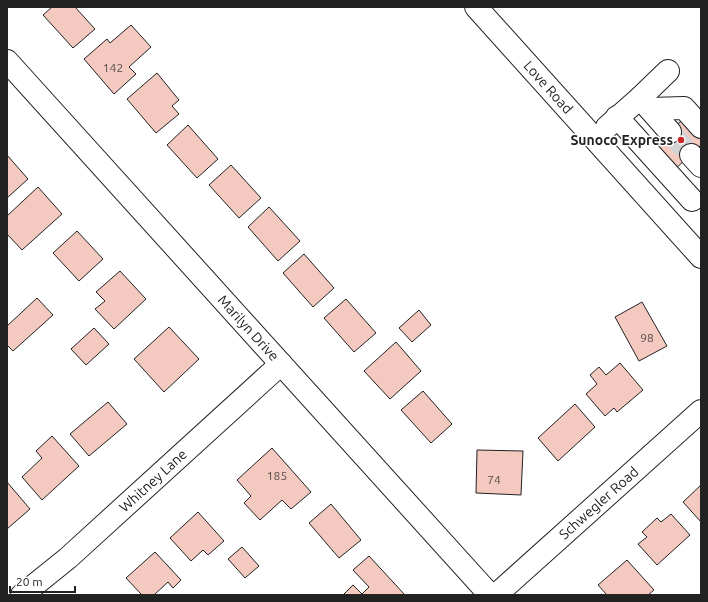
<svg xmlns="http://www.w3.org/2000/svg" width="708" height="602" viewBox="0 0 708 602" font-family="Ubuntu,sans-serif">
<style>
.building{fill:#f3c9c0;stroke:#222}
.lines{fill:none;stroke-linecap:round;stroke-linejoin:round}
.minor-tunnel{stroke:#d3d3d3;stroke-width:22;stroke-dasharray:22 11;stroke-linecap:butt}
.minor-casing{stroke:#222;stroke-width:24}
.minor{stroke:#fff;stroke-width:22}
.poi-dot{fill:#c62828;stroke:#fff;stroke-width:1.5}
.labels{text-anchor:middle;stroke-width:3;stroke-linejoin:round;paint-order:stroke}
.number-label{font-size:12px;fill:#564c4a}
.street-label{font-size:14px;fill:#222;stroke:#fff}
.poi-label{font-size:14px;font-weight:bold;fill:#222;stroke:#fff;text-anchor:end}
</style>
<rect width="100%" height="100%" fill="#fff"/>
<!-- building -->
<g class="building">
<polygon points="52,7 75,7 95,29 73,48 43,15"/>
<polygon points="131,25 151,47 129,67 136,74 114,94 84,59 107,39 110,43"/>
<polygon points="157,73 179,100 172,106 179,114 156,133 127,99"/>
<polygon points="685,117 701,134 701,145 672,172 651,150"/>
<polygon points="188,125 218,159 197,178 167,145"/>
<polygon points="7,155 28,179 7,198"/>
<polygon points="231,165 261,198 239,218 209,185"/>
<polygon points="38,187 62,214 22,250 7,234 7,216"/>
<polygon points="269,207 300,241 278,261 248,227"/>
<polygon points="77,231 103,259 79,281 53,253"/>
<polygon points="304,254 334,288 313,307 283,273"/>
<polygon points="120,271 146,299 114,329 95,309 105,301 96,292"/>
<polygon points="37,298 53,315 13,351 7,345 7,326"/>
<polygon points="346,299 376,333 354,352 324,318"/>
<polygon points="642,302 667,346 639,361 615,317"/>
<polygon points="419,310 431,325 412,342 399,328"/>
<polygon points="169,327 199,359 164,392 134,359"/>
<polygon points="94,328 109,344 86,365 71,349"/>
<polygon points="396,342 421,371 390,399 364,371"/>
<polygon points="620,363 643,390 617,412 614,408 605,416 586,394 597,384 590,375 599,367 606,375"/>
<polygon points="423,391 452,424 431,443 401,410"/>
<polygon points="108,402 127,424 89,456 70,434"/>
<polygon points="575,404 595,427 558,461 538,438"/>
<polygon points="52,436 79,466 42,500 22,477 42,458 36,451"/>
<polygon points="272,448 311,492 291,509 282,500 260,520 244,503 251,496 237,480"/>
<polygon points="477,450 523,451 521,495 476,493"/>
<polygon points="7,482 30,509 7,529"/>
<polygon points="701,485 701,522 683,502"/>
<polygon points="331,504 361,540 339,558 309,523"/>
<polygon points="198,512 224,541 208,555 203,550 191,561 170,538"/>
<polygon points="671,514 690,535 657,565 638,544 647,537 642,532 657,518 661,522"/>
<polygon points="242,547 259,566 245,578 228,559"/>
<polygon points="155,552 181,580 173,588 168,582 154,595 142,595 126,578"/>
<polygon points="369,556 405,595 343,595 353,585 362,594 369,587 353,570"/>
<polygon points="627,560 654,590 648,595 607,595 598,585"/>
</g>
<g class="lines">
<!-- minor-tunnel -->
<polyline class="minor-tunnel" points="670,132 691,155"/>
<defs>
<g id="minor">
<path id="s1" d="M476,7L701,257"/>
<path id="s2" d="M7,61L490,595"/>
<polyline points="640,98 668,71"/>
<polyline points="650,109 684,108 701,127"/>
<polyline points="617,117 692,200"/>
<polyline points="607,127 640,98 670,132"/>
<polyline points="691,155 701,166"/>
<path id="s3" d="M22,595L68,558L281,364"/>
<path id="s4" d="M496,595L701,411"/>
</g>
</defs>
<!-- minor casing -->
<use href="#minor" class="minor-casing"/>
<!-- minor -->
<use href="#minor" class="minor"/>
</g>
<!-- markers -->
<circle class="poi-dot" cx="681" cy="140" r="4"/>
<g class="labels">
<!-- number labels -->
<g class="number-label">
<text x="113" y="72">142</text>
<text x="647" y="342">98</text>
<text x="277" y="480">185</text>
<text x="494" y="484">74</text>
</g>
<!-- street labels -->
<g class="street-label">
<text dy="5" stroke="none"><textPath href="#s1" startOffset="108">Love Road</textPath></text>
<text dy="5" stroke="none"><textPath href="#s2" startOffset="360">Marilyn Drive</textPath></text>
<text dy="5" stroke="none"><textPath href="#s3" startOffset="174">Whitney Lane</textPath></text>
<text dy="5" stroke="none"><textPath href="#s4" startOffset="138">Schwegler Road</textPath></text>
</g>
<!-- poi labels -->
<g class="poi-label">
<text x="673" y="145">Sunoco Express</text>
</g>
</g>
<!-- border -->
<rect width="708" height="602" fill="none" stroke="#222222" stroke-width="16"/>
<!-- scale -->
<path d="M10 586v6h65v-6" fill="none" stroke="#222222" stroke-width="2"/>
<text x="16" y="586" font-size="12" fill="#222222" stroke="#ffffff" stroke-width="3" paint-order="stroke">20 m</text>
</svg>
